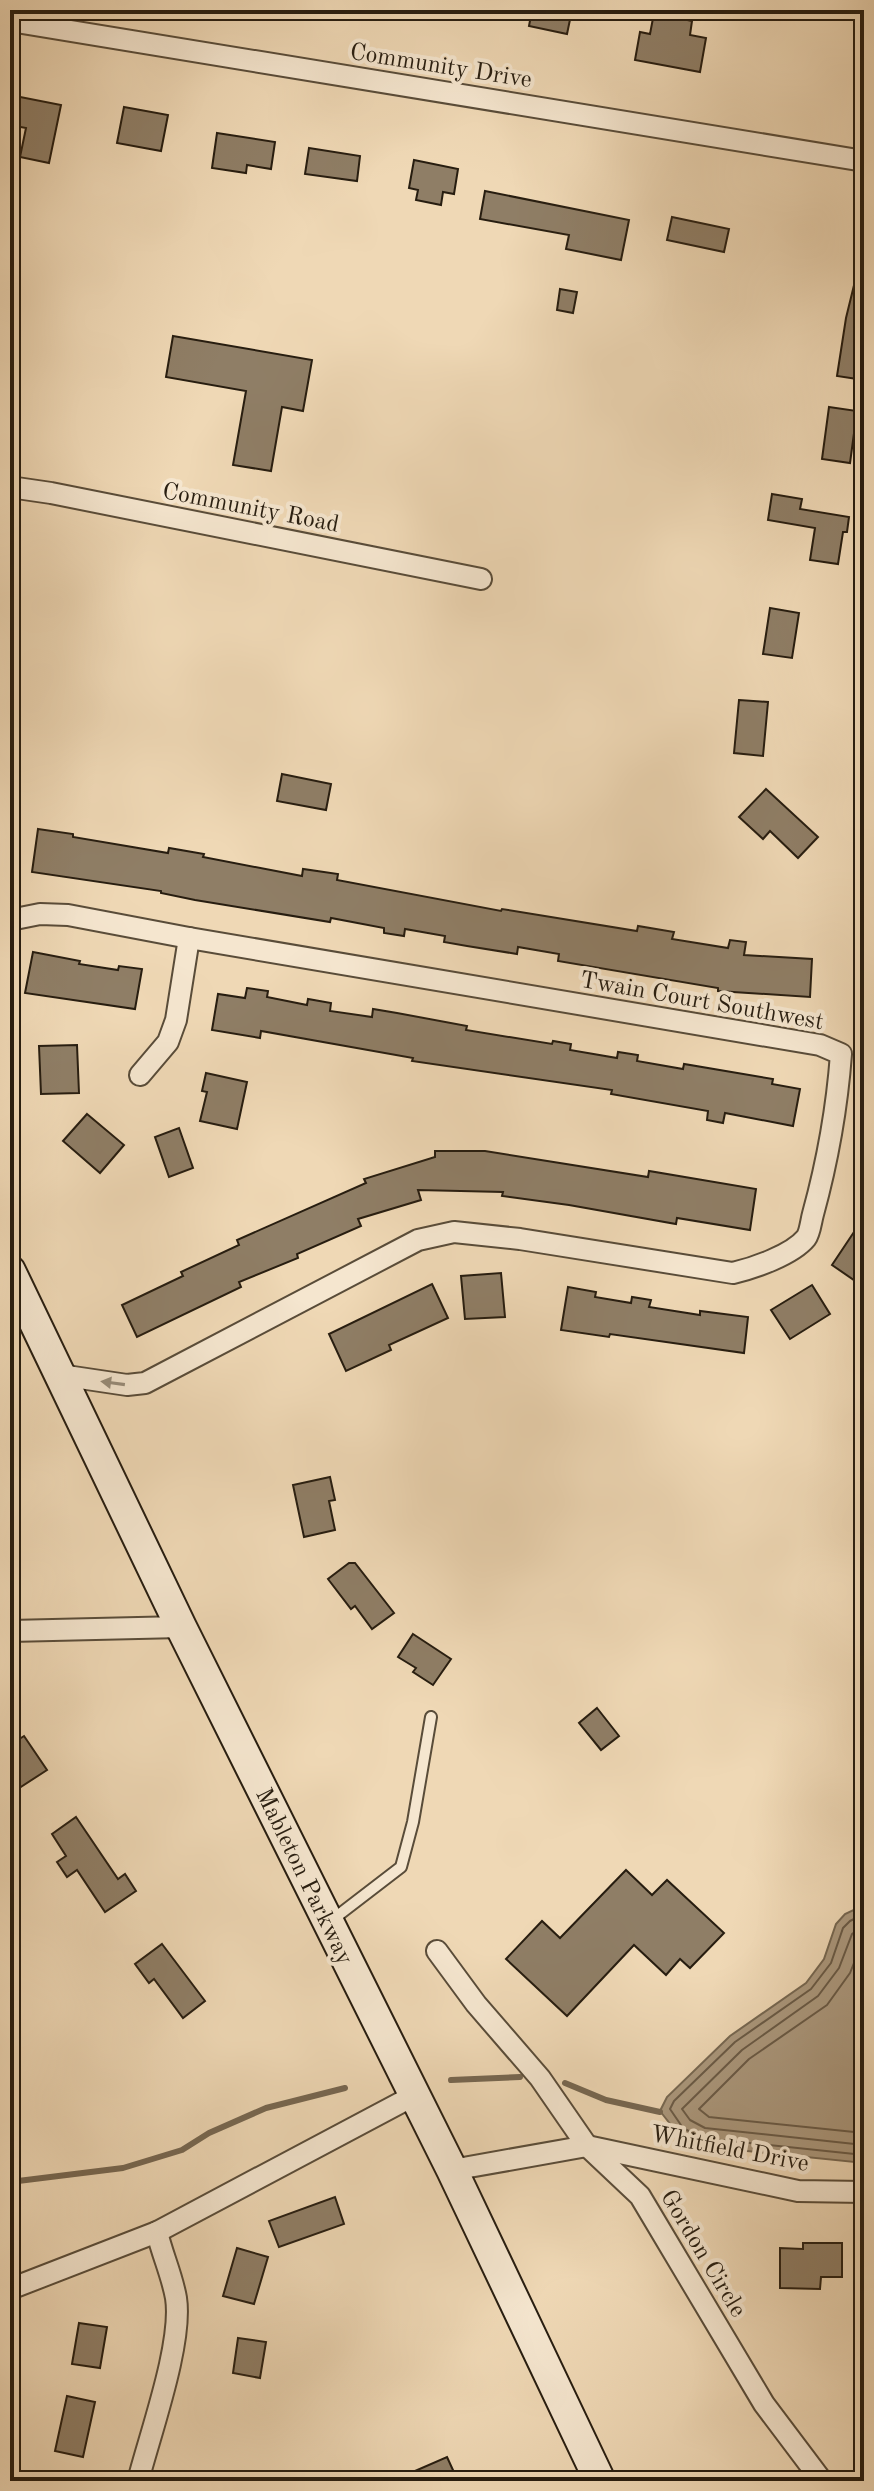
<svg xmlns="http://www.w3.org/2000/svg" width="874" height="2491" viewBox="0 0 874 2491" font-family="'Old Standard TT',serif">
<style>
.water{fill:#ab987d;stroke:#766751;stroke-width:2}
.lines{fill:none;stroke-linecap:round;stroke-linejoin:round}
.shore{stroke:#695a46;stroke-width:2}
.stream{stroke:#766751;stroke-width:6}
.building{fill:#8f7e66;stroke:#271d10;stroke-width:2}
.lane-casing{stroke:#594c39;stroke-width:14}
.street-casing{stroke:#594c39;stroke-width:24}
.secondary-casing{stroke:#271d10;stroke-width:34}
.lane{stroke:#f5e6cf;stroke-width:10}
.street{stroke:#f5e6cf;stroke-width:20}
.secondary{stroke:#f5e6cf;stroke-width:30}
.oneway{fill:#988c79}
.labels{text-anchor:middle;stroke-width:8;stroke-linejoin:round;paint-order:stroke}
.street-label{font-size:24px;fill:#271d10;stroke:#f5e6cf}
</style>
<rect width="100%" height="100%" fill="#efd8b5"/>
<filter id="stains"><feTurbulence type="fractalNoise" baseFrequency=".0025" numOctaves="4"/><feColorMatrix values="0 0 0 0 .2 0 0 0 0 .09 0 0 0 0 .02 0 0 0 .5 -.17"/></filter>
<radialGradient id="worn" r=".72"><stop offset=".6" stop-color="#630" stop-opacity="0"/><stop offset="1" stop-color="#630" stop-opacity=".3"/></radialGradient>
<!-- water -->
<polygon class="water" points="864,1905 864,2163 699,2146 678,2134 660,2111 667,2097 730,2036 806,1983 824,1959 836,1924 845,1914"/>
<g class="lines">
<!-- shore -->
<g class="shore">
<polyline points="864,1914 850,1921 843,1928 831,1963 811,1989 735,2042 674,2101 670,2109 683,2128 702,2138 864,2155"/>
<polyline points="864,1925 852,1934 839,1968 818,1996 742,2050 682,2109 690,2120 705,2128 864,2145"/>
<polyline points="864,1938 850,1973 827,2005 749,2059 699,2109 709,2117 864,2133"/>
</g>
<!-- stream -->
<g class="stream">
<polyline points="451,2080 520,2077"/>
<polyline points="565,2083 606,2100 660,2112"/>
<polyline points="10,2182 123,2168 182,2150 209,2133 266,2108 345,2088"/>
</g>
</g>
<!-- building -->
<g class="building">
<polygon points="532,10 572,10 567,34 529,26"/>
<polygon points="654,13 692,21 690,35 706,38 700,72 635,60 640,32 650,34"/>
<polygon points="10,95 61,105 49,163 20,157 26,128 10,125"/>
<polygon points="124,107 168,115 161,151 117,143"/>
<polygon points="217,133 275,142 271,169 247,165 246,173 212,168"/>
<polygon points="309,148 360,156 357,181 305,174"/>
<polygon points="414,160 458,169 454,194 443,192 441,205 416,200 418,190 409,188"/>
<polygon points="485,191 629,220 621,260 566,249 569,235 480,219"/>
<polygon points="672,217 729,229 724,252 667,240"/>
<polygon points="856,277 864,277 864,380 837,376 846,318"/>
<polygon points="560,289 577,292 573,313 557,310"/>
<polygon points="173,336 312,360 303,411 282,407 271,471 233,465 246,391 166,377"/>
<polygon points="829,407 857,411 850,463 822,459"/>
<polygon points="772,494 802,499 800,509 849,517 847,532 843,532 838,564 810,560 815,528 768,520"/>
<polygon points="770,608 799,613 792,658 763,654"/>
<polygon points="739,700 768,702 763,756 734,753"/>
<polygon points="282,774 331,784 326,810 277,801"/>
<polygon points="766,789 818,837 798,858 770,831 763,839 739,817"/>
<polygon points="38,829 73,834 73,837 168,853 169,848 204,854 203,857 302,876 303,869 338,874 337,880 501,911 502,909 637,931 638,926 674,932 672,939 728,948 730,940 746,942 744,955 812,959 810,997 718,991 718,988 558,961 559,954 518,947 517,954 467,946 444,942 445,936 405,929 404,936 384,933 384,928 331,918 330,922 195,900 161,893 161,891 32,872"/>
<polygon points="33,952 80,961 79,964 118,970 119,966 142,969 135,1009 25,993"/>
<polygon points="247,988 268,991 267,997 307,1005 308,999 331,1003 330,1011 372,1017 373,1009 397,1013 467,1026 466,1030 552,1044 553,1041 571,1044 570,1050 617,1058 618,1052 638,1055 637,1061 683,1069 684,1064 773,1079 772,1084 800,1089 793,1126 725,1113 723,1123 707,1120 708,1111 611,1094 612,1090 412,1061 413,1058 261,1031 260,1038 212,1030 218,994 245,998"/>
<polygon points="77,1045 79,1093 41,1094 39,1046"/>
<polygon points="206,1073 247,1082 237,1129 200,1121 207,1092 202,1091"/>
<polygon points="87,1114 124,1145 100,1173 63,1141"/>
<polygon points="179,1128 193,1168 169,1177 155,1137"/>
<polygon points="435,1151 485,1151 648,1177 649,1171 756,1189 750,1230 677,1218 676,1224 569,1205 502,1196 503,1192 418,1190 421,1200 358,1219 361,1226 297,1254 298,1258 239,1282 241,1287 137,1337 122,1305 183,1276 181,1272 239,1245 237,1240 366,1183 364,1179 435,1157"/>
<polygon points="864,1217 864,1287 832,1265"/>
<polygon points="501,1273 505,1317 465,1319 461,1276"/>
<polygon points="432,1284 448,1318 389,1345 391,1350 346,1371 329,1334"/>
<polygon points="812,1285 830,1314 790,1339 771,1310"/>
<polygon points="568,1287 596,1292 595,1297 631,1303 632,1297 651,1300 649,1307 700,1315 700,1311 748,1317 744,1353 610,1334 609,1337 561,1330"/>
<polygon points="330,1477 335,1500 329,1501 335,1530 304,1537 293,1485"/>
<polygon points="349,1563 355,1563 394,1613 372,1629 355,1606 351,1609 328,1579"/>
<polygon points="413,1634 451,1659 433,1685 413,1672 416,1668 398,1657"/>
<polygon points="597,1708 619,1736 601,1750 579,1723"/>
<polygon points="24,1736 47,1770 10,1794 10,1745"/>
<polygon points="76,1817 118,1879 125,1874 136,1891 105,1912 77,1870 67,1877 57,1862 66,1856 52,1834"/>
<polygon points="626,1870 652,1895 667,1880 724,1933 690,1968 680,1959 666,1975 634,1945 567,2016 506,1959 542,1921 560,1938"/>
<polygon points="162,1944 205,2001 183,2018 154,1979 149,1983 135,1964"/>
<polygon points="335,2197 344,2224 279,2247 269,2221"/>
<polygon points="803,2243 842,2243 842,2277 821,2277 820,2289 780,2288 780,2248 803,2249"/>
<polygon points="237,2248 268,2257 254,2304 223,2296"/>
<polygon points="79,2323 107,2327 100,2368 72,2364"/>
<polygon points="238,2338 266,2342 260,2378 233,2373"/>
<polygon points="67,2396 95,2402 83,2457 55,2451"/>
<polygon points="447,2457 458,2481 392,2481"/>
</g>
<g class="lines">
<defs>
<polyline id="lane" points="332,1920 401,1867 413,1822 431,1717"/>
<g id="street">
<polyline points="10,21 864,161"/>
<polyline points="10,487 51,493 481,579"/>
<path d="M10,920L40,914L68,915L189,938L820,1045L841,1054C837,1108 827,1163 813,1214C811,1221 810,1233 806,1238C792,1255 754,1268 733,1273L520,1239L454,1232L418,1240L145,1383L127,1385L60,1375"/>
<polyline points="140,1075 168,1042 176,1020 189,938"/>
<polyline points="10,1631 181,1627"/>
<polyline points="437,1951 476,2004 540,2078 587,2146 640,2196 764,2404 822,2481"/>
<polyline points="452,2170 587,2146 798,2191 864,2192"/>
<polyline points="10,2289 157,2232 415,2095"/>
<path d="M138,2481C150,2434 183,2343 176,2298C172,2275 162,2254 157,2232"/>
</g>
<polyline id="secondary" points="10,1271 181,1627 452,2170 600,2481"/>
</defs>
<!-- lane casing -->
<use href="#lane" class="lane-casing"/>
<!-- street casing -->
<use href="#street" class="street-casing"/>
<!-- secondary casing -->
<use href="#secondary" class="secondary-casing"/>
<!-- lane -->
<use href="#lane" class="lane"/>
<!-- street -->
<use href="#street" class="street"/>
<!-- secondary -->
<use href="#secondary" class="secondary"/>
</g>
<!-- one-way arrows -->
<defs><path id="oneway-solid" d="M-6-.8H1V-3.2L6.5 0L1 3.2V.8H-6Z" transform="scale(2)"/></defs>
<use class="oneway" href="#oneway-solid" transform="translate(113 1383) rotate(-172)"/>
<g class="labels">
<!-- street labels -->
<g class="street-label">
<text transform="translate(441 65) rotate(9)" y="8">Community Drive</text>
<text transform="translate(251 507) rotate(11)" y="8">Community Road</text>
<text transform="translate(702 1000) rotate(10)" y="8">Twain Court Southwest</text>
<text transform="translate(305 1876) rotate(64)" y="8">Mableton Parkway</text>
<text transform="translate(730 2148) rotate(11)" y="8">Whitfield Drive</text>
<text transform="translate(704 2253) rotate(59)" y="8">Gordon Circle</text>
</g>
</g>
<!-- margin -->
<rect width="874" height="2491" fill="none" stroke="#efd8b5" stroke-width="40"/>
<rect x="12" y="12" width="850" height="2467" fill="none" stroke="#271d10" stroke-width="4"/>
<rect x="20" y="20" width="834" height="2451" fill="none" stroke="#271d10" stroke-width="2"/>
<rect width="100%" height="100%" filter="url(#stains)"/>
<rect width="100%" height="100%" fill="url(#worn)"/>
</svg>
